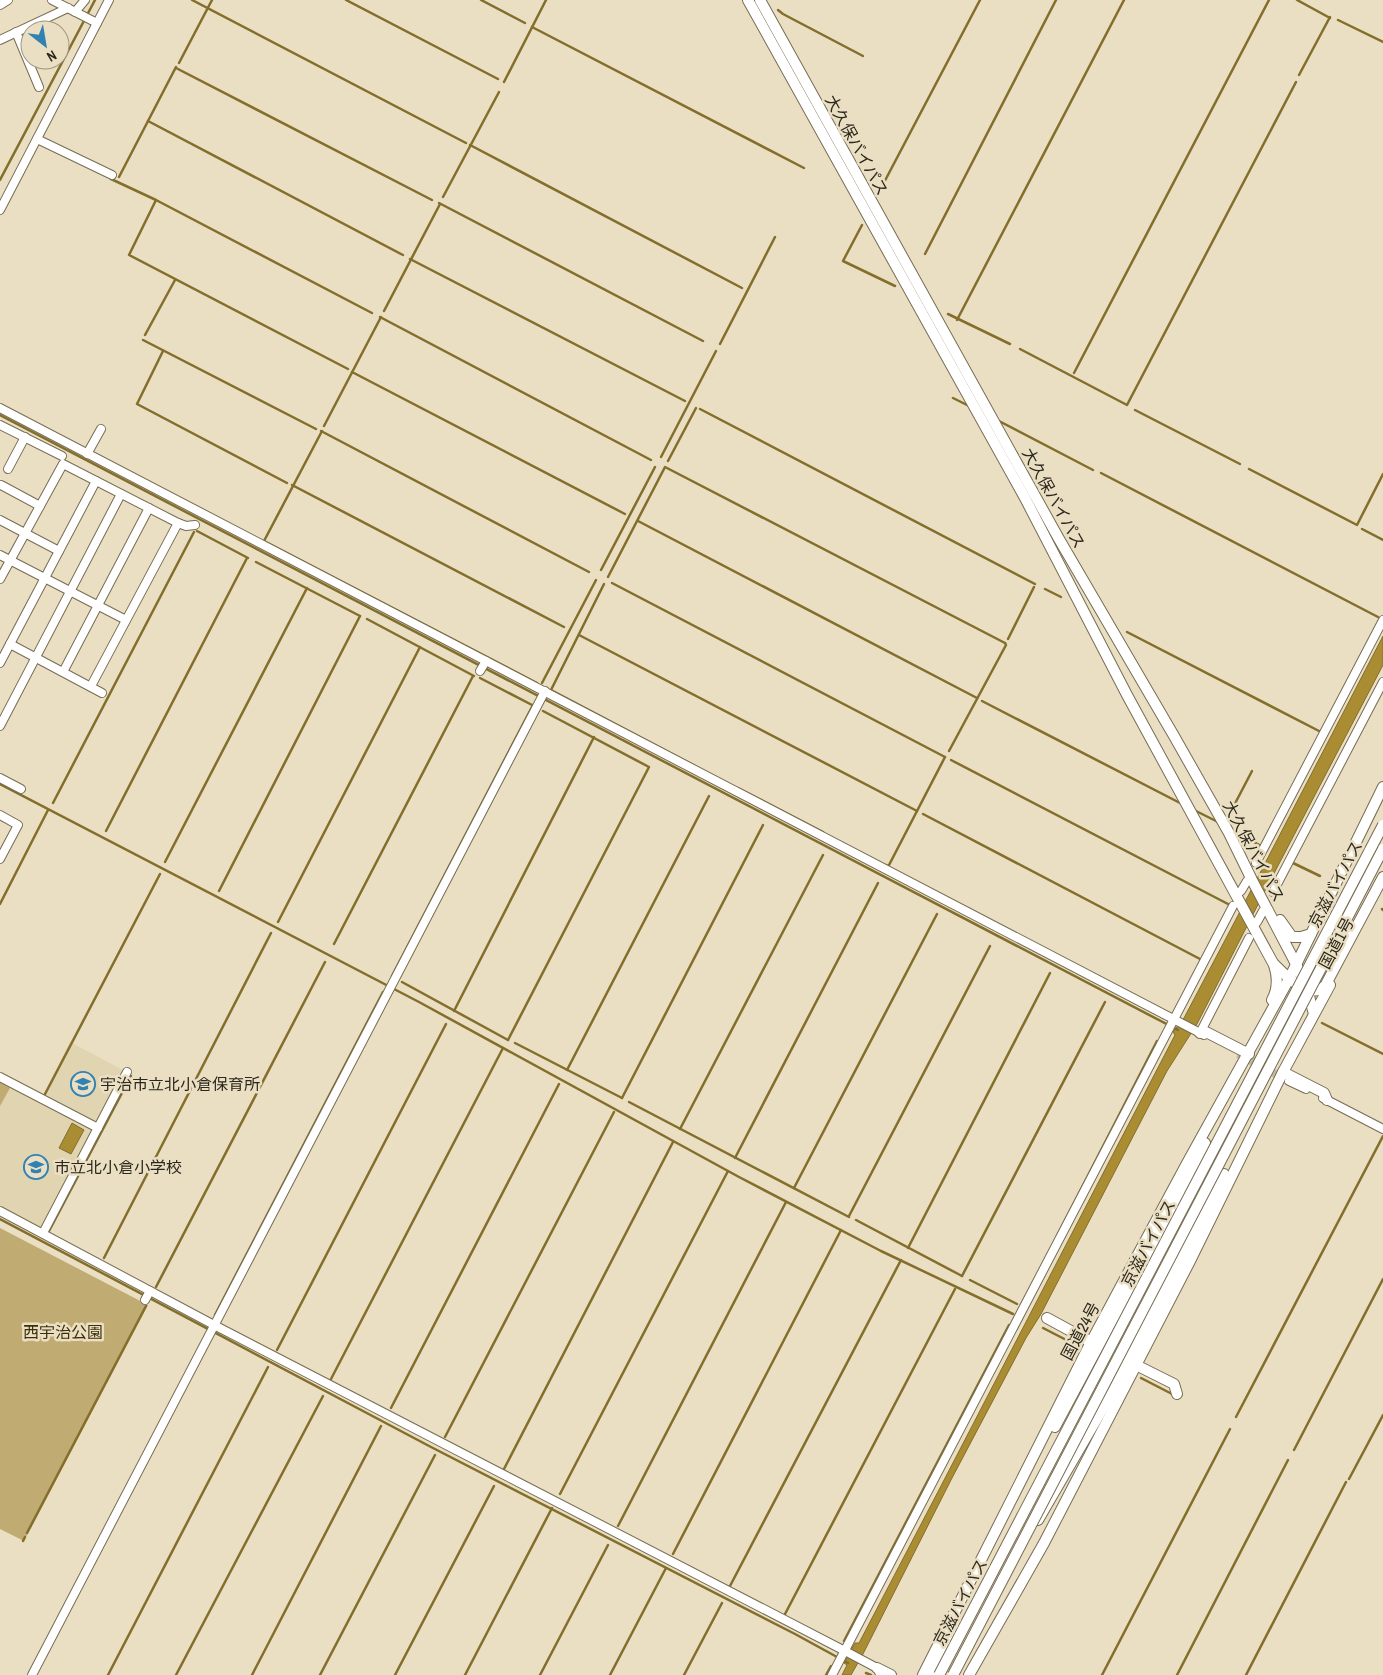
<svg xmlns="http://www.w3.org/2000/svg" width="1383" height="1675" viewBox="0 0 1383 1675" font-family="'Archivo Narrow','Noto Sans JP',sans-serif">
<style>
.built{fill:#e1d4b0}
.green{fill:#c0ab72}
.water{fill:#aa8c32;stroke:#846e2b}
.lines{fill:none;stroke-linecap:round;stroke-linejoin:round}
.stream{stroke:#846e2b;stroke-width:2.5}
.minor-tunnel{stroke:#c4baa2;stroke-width:8;stroke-dasharray:8 4;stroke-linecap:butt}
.minor-casing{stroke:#766c53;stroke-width:10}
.highway-casing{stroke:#766c53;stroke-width:12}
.minor{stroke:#fff;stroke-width:8}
.highway{stroke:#fff;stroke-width:10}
.highway-bridge-casing{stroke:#766c53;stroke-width:12;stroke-linecap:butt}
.highway-bridge{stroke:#fff;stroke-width:10}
.labels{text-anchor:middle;stroke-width:5;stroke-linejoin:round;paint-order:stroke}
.street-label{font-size:16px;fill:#2b271c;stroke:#eadfc3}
.poi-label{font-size:16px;fill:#2b271c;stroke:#eadfc3;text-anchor:start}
.park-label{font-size:16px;fill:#3c2f08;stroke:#eadfc3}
</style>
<rect width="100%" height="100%" fill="#eadfc3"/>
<!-- built -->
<g class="built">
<polygon points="70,1042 123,1070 96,1124 43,1097"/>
<polygon points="0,1079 94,1128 41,1228 0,1207"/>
</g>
<!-- green -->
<g class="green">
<polygon points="0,1082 10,1088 0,1106"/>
<polygon points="0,1228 148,1305 24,1541 0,1529"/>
</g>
<!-- water -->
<g class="water">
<path d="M1383,636V665L1270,881L1197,1024L1167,1071L1041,1314L1026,1338L952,1478L863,1654L851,1675H842L847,1665L844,1663L855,1643H859C965,1441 1069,1238 1175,1035L1173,1032L1184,1018L1234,923Z"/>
<polygon points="72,1123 84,1130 71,1154 59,1148"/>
</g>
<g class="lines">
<!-- stream -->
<g class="stream">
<polyline points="192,0 466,143"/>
<polyline points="346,0 498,79"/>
<polyline points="481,0 525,23"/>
<polyline points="1297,0 1330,18"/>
<polyline points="778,10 783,14 863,56"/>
<polyline points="1338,20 1383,42"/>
<polyline points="532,27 804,168"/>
<polyline points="179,63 212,0"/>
<polyline points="176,68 432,200"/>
<polyline points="1299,75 1330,17"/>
<polyline points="504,82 546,0"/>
<polyline points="148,121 403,255"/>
<polyline points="470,145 742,288"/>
<polyline points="119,177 176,67"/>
<polyline points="111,179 156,200 372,313"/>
<polyline points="0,180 95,0"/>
<polyline points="879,192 980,0"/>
<polyline points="443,197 499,92"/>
<polyline points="156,200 129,255 348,369"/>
<polyline points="439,203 703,341"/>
<polyline points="862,225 843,261 895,286"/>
<polyline points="925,254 1056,0"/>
<polyline points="410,259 685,401"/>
<polyline points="384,311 440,204"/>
<polyline points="948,314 1010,344"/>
<polyline points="380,317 651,460"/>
<polyline points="957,320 1124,0"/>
<polyline points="145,335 175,280"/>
<polyline points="143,340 316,429"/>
<polyline points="720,344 775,237"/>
<polyline points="1020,349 1127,405 1296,82"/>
<polyline points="163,351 137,404 287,483"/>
<polyline points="352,372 625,514"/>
<polyline points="1074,373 1269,0"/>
<polyline points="953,398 969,406"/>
<polyline points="700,409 1035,584"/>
<polyline points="1135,410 1240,464"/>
<polyline points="0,415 1178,1030"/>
<polyline points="997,420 1093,470"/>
<polyline points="324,426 381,317"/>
<polyline points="321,431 589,572"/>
<polyline points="322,431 264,541 537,683"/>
<polyline points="661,457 716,351"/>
<polyline points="668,461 696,408"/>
<polyline points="1249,469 1357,525 1383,474"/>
<polyline points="1101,473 1378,617"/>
<polyline points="292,485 564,627"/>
<polyline points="638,521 977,698"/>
<polyline points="1362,529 1383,540"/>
<polyline points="197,531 248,558"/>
<polyline points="256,562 360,616"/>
<polyline points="601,570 655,467"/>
<polyline points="608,577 665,467 1005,643"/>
<polyline points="612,583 945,757"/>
<polyline points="604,584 551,690 695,766"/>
<polyline points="1045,589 1061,597"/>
<polyline points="367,619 474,676"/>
<polyline points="1127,632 1319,731"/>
<polyline points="579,635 917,811"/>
<polyline points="1008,639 1034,587"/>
<polyline points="480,678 534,706"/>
<polyline points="542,683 596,580"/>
<polyline points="982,701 1182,804"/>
<polyline points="949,751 1006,645 1005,643"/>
<polyline points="951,760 1228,904"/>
<polyline points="0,784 419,1002 739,1177 881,1251 1013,1314"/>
<polyline points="738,788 823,832"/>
<polyline points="53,803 194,532"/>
<polyline points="1194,810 1218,822"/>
<polyline points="923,814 1200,959"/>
<polyline points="1229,815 1252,771"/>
<polyline points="1230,828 1261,846"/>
<polyline points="106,831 247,558"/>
<polyline points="1242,840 1250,839"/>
<polyline points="165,862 307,588"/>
<polyline points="1293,863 1320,876"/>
<polyline points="886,865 888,867 945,757"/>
<polyline points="219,891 360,616"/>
<polyline points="0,904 48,810"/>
<polyline points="1382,909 1383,910"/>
<polyline points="278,922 420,647"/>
<polyline points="334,944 473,676"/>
<polyline points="392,976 533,705"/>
<polyline points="402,982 508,1040"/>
<polyline points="454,1011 594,737"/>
<polyline points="1322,1023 1383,1054"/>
<polyline points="508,1040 649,767 543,711"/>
<polyline points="515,1043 622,1098"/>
<polyline points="567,1070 709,796"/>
<polyline points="44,1096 160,874"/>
<polyline points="622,1098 763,825"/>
<polyline points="629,1102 849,1217"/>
<polyline points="680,1129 823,855"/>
<polyline points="735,1158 878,883"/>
<polyline points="794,1188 937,914"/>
<polyline points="849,1216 990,946"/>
<polyline points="0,1219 431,1447 795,1634 848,1663"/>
<polyline points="856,1220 962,1276"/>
<polyline points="49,1231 131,1076"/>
<polyline points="1057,1236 1157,1041"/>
<polyline points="908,1248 1050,973"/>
<polyline points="104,1258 271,933"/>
<polyline points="962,1276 1105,1002"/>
<polyline points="970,1280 1017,1304"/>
<polyline points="156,1287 325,962"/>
<polyline points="215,1315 383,992"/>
<polyline points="1043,1328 1078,1346"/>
<polyline points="277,1350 446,1024"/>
<polyline points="1141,1378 1172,1394"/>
<polyline points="331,1379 503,1048"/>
<polyline points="391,1408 559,1084"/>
<polyline points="1236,1417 1383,1136"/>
<polyline points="445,1437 614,1112"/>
<polyline points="1294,1450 1383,1279"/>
<polyline points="504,1469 673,1142"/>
<polyline points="1349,1479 1383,1415"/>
<polyline points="560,1494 728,1171"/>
<polyline points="618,1526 786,1202"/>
<polyline points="27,1533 146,1306"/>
<polyline points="23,1541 25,1537"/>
<polyline points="673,1554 841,1230"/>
<polyline points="730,1586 901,1260"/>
<polyline points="784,1616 955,1289"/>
<polyline points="844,1641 1009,1325"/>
<polyline points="866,1673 871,1675"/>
<polyline points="108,1675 268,1367"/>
<polyline points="176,1675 323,1396"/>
<polyline points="252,1675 381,1426"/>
<polyline points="320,1675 435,1455"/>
<polyline points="395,1675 494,1486"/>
<polyline points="465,1675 552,1508"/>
<polyline points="540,1675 608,1545"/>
<polyline points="610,1675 666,1568"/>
<polyline points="684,1675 722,1603"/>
<polyline points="826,1675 831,1666"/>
<polyline points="1102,1675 1230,1429"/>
<polyline points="1177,1675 1288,1460"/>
<polyline points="1246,1675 1346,1482"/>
</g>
<!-- minor-tunnel -->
<polyline class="minor-tunnel" points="1238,1054 1285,1079"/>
<defs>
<g id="minor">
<polyline points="52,0 97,23"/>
<polyline points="0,5 8,0"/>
<polyline points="75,12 85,0"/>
<polyline points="16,32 39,87"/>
<polyline points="0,40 68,8"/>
<polyline points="37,139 112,175"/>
<polyline points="0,210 109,0"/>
<polyline points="0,408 1204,1035"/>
<polyline points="0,425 62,456"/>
<polyline points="87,454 101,429"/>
<polyline points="8,469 25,437"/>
<polyline points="1,485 40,506"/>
<polyline points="0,520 59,551"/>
<polyline points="0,555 126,620"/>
<polyline points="0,579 63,464 178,523 186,526 195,525"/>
<polyline points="10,644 102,693"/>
<polyline points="0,663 96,481"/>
<polyline points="480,671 486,661"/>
<polyline points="63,672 149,508"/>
<polyline points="91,686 178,523"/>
<polyline points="0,726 121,494"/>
<polyline points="0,778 21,789"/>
<polyline points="0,815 18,825 0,859"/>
<polyline points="1256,863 1383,620"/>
<polyline points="1241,891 1247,881"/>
<polyline points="1273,892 1383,682"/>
<polyline points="1257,922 1263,911"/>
<polyline points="1200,1033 1249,938"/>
<polyline points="0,1077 98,1128"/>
<polyline points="1289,1081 1306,1089"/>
<polyline points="1323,1098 1383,1129"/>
<polyline points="0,1211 214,1325 845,1651 877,1668 879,1672"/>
<polyline points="43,1233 127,1072"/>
<polyline points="145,1300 150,1291"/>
<polyline points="32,1675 545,691"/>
<polyline points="832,1675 1233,906"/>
</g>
<g id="highway">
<path d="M748,0L1025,498L1127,695L1273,963C1284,974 1309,1001 1325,986L1383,877"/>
<polyline points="760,0 1059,539 1174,736 1229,833 1252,880 1296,964 1307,989 1314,1014"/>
<polyline points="1280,920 1292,937 1301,937 1311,934"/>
<path d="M1272,1000C1278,989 1278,977 1274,965"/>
<polyline points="1200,1033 1206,1032 1249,1054"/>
<polyline points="1283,1072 1324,1093 1327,1100"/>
<polyline points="1047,1318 1091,1342"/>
<polyline points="1136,1365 1174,1384 1177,1394"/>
<polyline points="1055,1427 1194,1168 1205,1143"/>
<polyline points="1038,1520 1113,1391 1224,1174"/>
<polyline points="877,1668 891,1675"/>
<polyline points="923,1675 1091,1342 1186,1165 1289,979 1383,787"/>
<polyline points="933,1675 955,1625"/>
<polyline points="969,1675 1044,1543 1190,1261 1283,1072 1330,985"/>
</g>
</defs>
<!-- minor casing -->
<use href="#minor" class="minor-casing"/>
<!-- highway casing -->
<use href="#highway" class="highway-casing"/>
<!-- minor -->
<use href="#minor" class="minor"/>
<!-- highway -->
<use href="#highway" class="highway"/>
<defs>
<g id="highway-bridge">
<polyline points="939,1675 1383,825"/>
<polyline points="953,1675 1383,849"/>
</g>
</defs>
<!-- highway-bridge casing -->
<use href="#highway-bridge" class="highway-bridge-casing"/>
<!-- highway-bridge -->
<use href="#highway-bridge" class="highway-bridge"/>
</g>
<!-- icons -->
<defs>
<symbol id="school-ring" viewBox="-11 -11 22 22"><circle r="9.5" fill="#eadfc3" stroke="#3181b2" stroke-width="1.5"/><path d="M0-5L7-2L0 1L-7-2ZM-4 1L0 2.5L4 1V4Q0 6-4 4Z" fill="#3181b2"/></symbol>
</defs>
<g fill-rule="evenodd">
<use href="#school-ring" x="69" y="1070" width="28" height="28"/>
<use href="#school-ring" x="22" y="1153" width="28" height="28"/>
</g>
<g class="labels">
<!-- street labels -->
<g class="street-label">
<text transform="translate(857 145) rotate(61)" y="6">大久保バイパス</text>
<text transform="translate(1054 498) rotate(61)" y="6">大久保バイパス</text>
<text transform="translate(1254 851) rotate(62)" y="6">大久保バイパス</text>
<text transform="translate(1335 884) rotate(-62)" y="6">京滋バイパス</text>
<text transform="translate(1336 943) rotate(-62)" y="6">国道1号</text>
<text transform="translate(1148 1243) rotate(-62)" y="6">京滋バイパス</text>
<text transform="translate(1080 1331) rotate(-62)" y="6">国道24号</text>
<text transform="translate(960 1602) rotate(-62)" y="6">京滋バイパス</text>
</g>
<!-- poi labels -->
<g class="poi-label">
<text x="100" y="1090">宇治市立北小倉保育所</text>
<text x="54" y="1173">市立北小倉小学校</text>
</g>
<!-- park labels -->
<g class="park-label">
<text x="63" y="1338">西宇治公園</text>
</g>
</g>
<!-- north arrow -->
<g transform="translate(45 45) rotate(149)"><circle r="24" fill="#eadfc3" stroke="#9e9580"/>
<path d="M0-4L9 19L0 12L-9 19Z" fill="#3181b2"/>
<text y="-8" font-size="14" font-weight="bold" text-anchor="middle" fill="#2b271c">N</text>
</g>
</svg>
